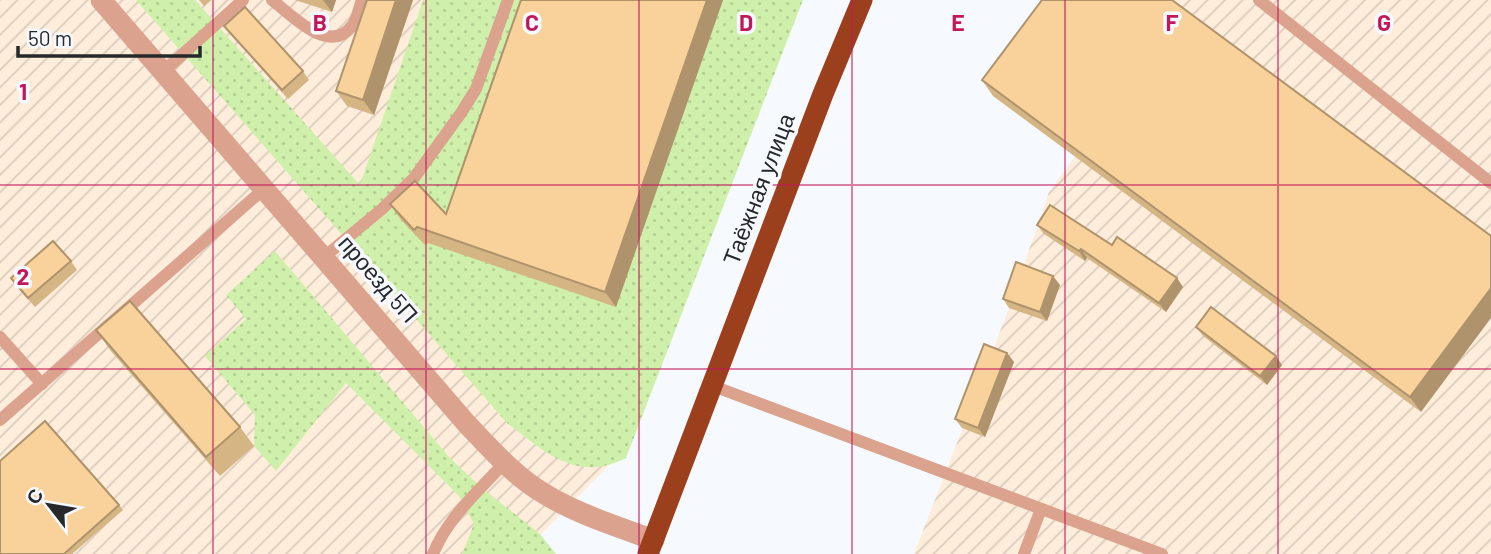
<svg xmlns="http://www.w3.org/2000/svg" width="1491" height="554" viewBox="0 0 1491 554" font-family="Barlow,sans-serif">
<style>
.industrial{fill:url(#industrial-furrows)}
.grass{fill:url(#grass-dots)}
.lines{fill:none;stroke-linecap:round;stroke-linejoin:round}
.lane{stroke:#dba28e;stroke-width:12}
.street{stroke:#dba28e;stroke-width:21}
.highway{stroke:#9b3f1d;stroke-width:21}
.wall{fill:#d5b584}
.shaded-wall{fill:#ae936c}
.building{fill:#f8d29a;stroke:#ae936c;stroke-width:2}
.grid{fill:none;stroke:#c2185b;stroke-width:2;stroke-opacity:0.55}
.labels{text-anchor:middle;stroke-width:7;stroke-linejoin:round;paint-order:stroke}
.street-label{font-size:23px;fill:#26282b;stroke:#f6faff}
.grid-label{font-size:23px;text-anchor:middle;font-weight:bold;fill:#c2185b;stroke:#f6faff;stroke-width:7;stroke-linejoin:round;paint-order:stroke}
</style>
<defs>
<pattern id="industrial-furrows" width="10" height="10" patternUnits="userSpaceOnUse" patternTransform="scale(1.75)"><rect width="10" height="10" fill="#feeddb"/><path d="M-1 1l2-2M0 10L10 0M9 11l2-2" fill="none" stroke="#dacbbc"/></pattern>
<pattern id="grass-dots" width="8" height="8" patternUnits="userSpaceOnUse" patternTransform="scale(1.75)"><rect width="8" height="8" fill="#cff0aa"/><path d="M2 2h.1M6 6h.1" fill="none" stroke="#b2ce92" stroke-width="1.8" stroke-linecap="round"/></pattern>
</defs>
<rect width="100%" height="100%" fill="#f6faff"/>
<!-- industrial -->
<g class="industrial">
<polygon points="0,0 791,0 616,458 522,554 0,554"/>
<polygon points="1064,0 1491,0 1491,554 914,554 1009,308 1049,192 1075,156 993,96"/>
</g>
<!-- grass -->
<g class="grass">
<path d="M136,0H195L360,185L423,0H803L626,458C576,483 545,452 507,423Z"/>
<polygon points="275,251 449,457 482,488 540,534 556,554 462,554 474,524 459,496 346,383 276,471 254,446 255,415 205,356 246,319 226,295"/>
</g>
<g class="lines">
<!-- lane -->
<g class="lane">
<path d="M272,0C292,15 329,56 352,26C357,19 359,8 362,0"/>
<polyline points="1259,0 1491,183"/>
<polyline points="164,71 243,0"/>
<polyline points="324,257 382,209 414,178 461,113 476,89 508,0"/>
<polyline points="0,337 42,384"/>
<polyline points="713,386 1162,554"/>
<polyline points="0,420 265,188"/>
<path d="M433,554C448,517 478,492 504,463"/>
<polyline points="1024,554 1041,509"/>
</g>
<!-- street -->
<path class="street" d="M101,0L466,423C490,448 513,475 543,493C577,514 616,526 654,540"/>
<!-- highway -->
<polyline class="highway" points="648,554 823,94 862,0"/>
</g>
<!-- wall -->
<g class="wall">
<polygon points="199,0 211,0 204,6"/>
<polygon points="295,0 336,0 332,12"/>
<polygon points="367,0 413,0 374,115 347,106 336,91"/>
<polygon points="521,0 723,0 616,307 428,243 425,245 401,220 390,204 446,214"/>
<polygon points="1172,0 1421,412 993,96 982,80"/>
<polygon points="224,26 303,71 309,80 288,99 231,35"/>
<polygon points="1037,225 1112,245 1183,287 1166,312 1087,258 1085,261 1044,234"/>
<polygon points="71,261 77,270 35,307 17,287 11,278"/>
<polygon points="1060,285 1047,321 1009,308 1003,299"/>
<polygon points="1196,327 1282,365 1267,385 1203,336"/>
<polygon points="96,330 240,427 254,446 220,476 110,350"/>
<polygon points="1007,353 1014,362 985,437 962,428 955,419"/>
<polygon points="119,505 123,510 72,554 0,554"/>
</g>
<!-- shaded-wall -->
<g class="shaded-wall">
<polygon points="323,0 336,0 332,12"/>
<polygon points="396,0 413,0 374,115 363,100"/>
<polygon points="707,0 723,0 616,307 605,292"/>
<polygon points="1081,249 1087,258 1085,261 1079,251"/>
<polygon points="1053,276 1060,285 1047,321 1040,312"/>
<polygon points="1177,278 1183,287 1166,312 1159,303"/>
<polygon points="1491,288 1491,318 1421,412 1410,397"/>
<polygon points="1007,353 1014,362 985,437 978,428"/>
<polygon points="1276,356 1282,365 1267,385 1260,376"/>
</g>
<!-- building -->
<g class="building">
<polygon points="367,0 396,0 363,100 336,91"/>
<polygon points="521,0 707,0 605,292 417,227 414,230 390,204 415,181 446,214"/>
<polygon points="1042,0 1172,0 1491,236 1491,288 1410,397 982,80"/>
<polygon points="245,7 303,71 282,90 224,26"/>
<polygon points="1050,205 1112,245 1117,237 1177,278 1159,303 1081,249 1079,251 1037,225"/>
<polygon points="53,241 71,261 28,298 11,278"/>
<polygon points="1016,262 1053,276 1040,312 1003,299"/>
<polygon points="130,301 240,427 206,457 96,330"/>
<polygon points="1211,307 1276,356 1260,376 1196,327"/>
<polygon points="984,344 1007,353 978,428 955,419"/>
<polygon points="45,421 119,505 64,554 0,554 0,461"/>
</g>
<!-- grid -->
<path class="grid" d="M213,0V554M426,0V554M639,0V554M852,0V554M1065,0V554M1278,0V554M0,185H1491M0,369H1491"/>
<g class="labels">
<!-- street labels -->
<g class="street-label">
<text transform="translate(759 189) rotate(-69)" y="8">Таёжная улица</text>
<text transform="translate(378 279) rotate(49)" y="8">проезд 5П</text>
</g>
</g>
<g class="grid-label">
<text x="320" y="31">B</text>
<text x="532" y="31">C</text>
<text x="746" y="31">D</text>
<text x="958" y="31">E</text>
<text x="1172" y="31">F</text>
<text x="1384" y="31">G</text>
<text x="23" y="100">1</text>
<text x="23" y="285">2</text>
</g>
<!-- north arrow -->
<g transform="translate(49 505) rotate(301)" stroke="#f6faff" stroke-width="5" paint-order="stroke">
<path d="M0-5L12 26L0 18L-12 26Z" fill="#26282b"/>
<text y="-10" font-size="19" font-weight="bold" text-anchor="middle" fill="#26282b">С</text>
</g>
<!-- scale -->
<path d="M18 46v10h182v-10" fill="none" stroke="#26282b" stroke-width="3.5"/>
<text x="28" y="46" font-size="21" fill="#26282b" stroke="#f6faff" stroke-width="5" paint-order="stroke">50 m</text>
</svg>
